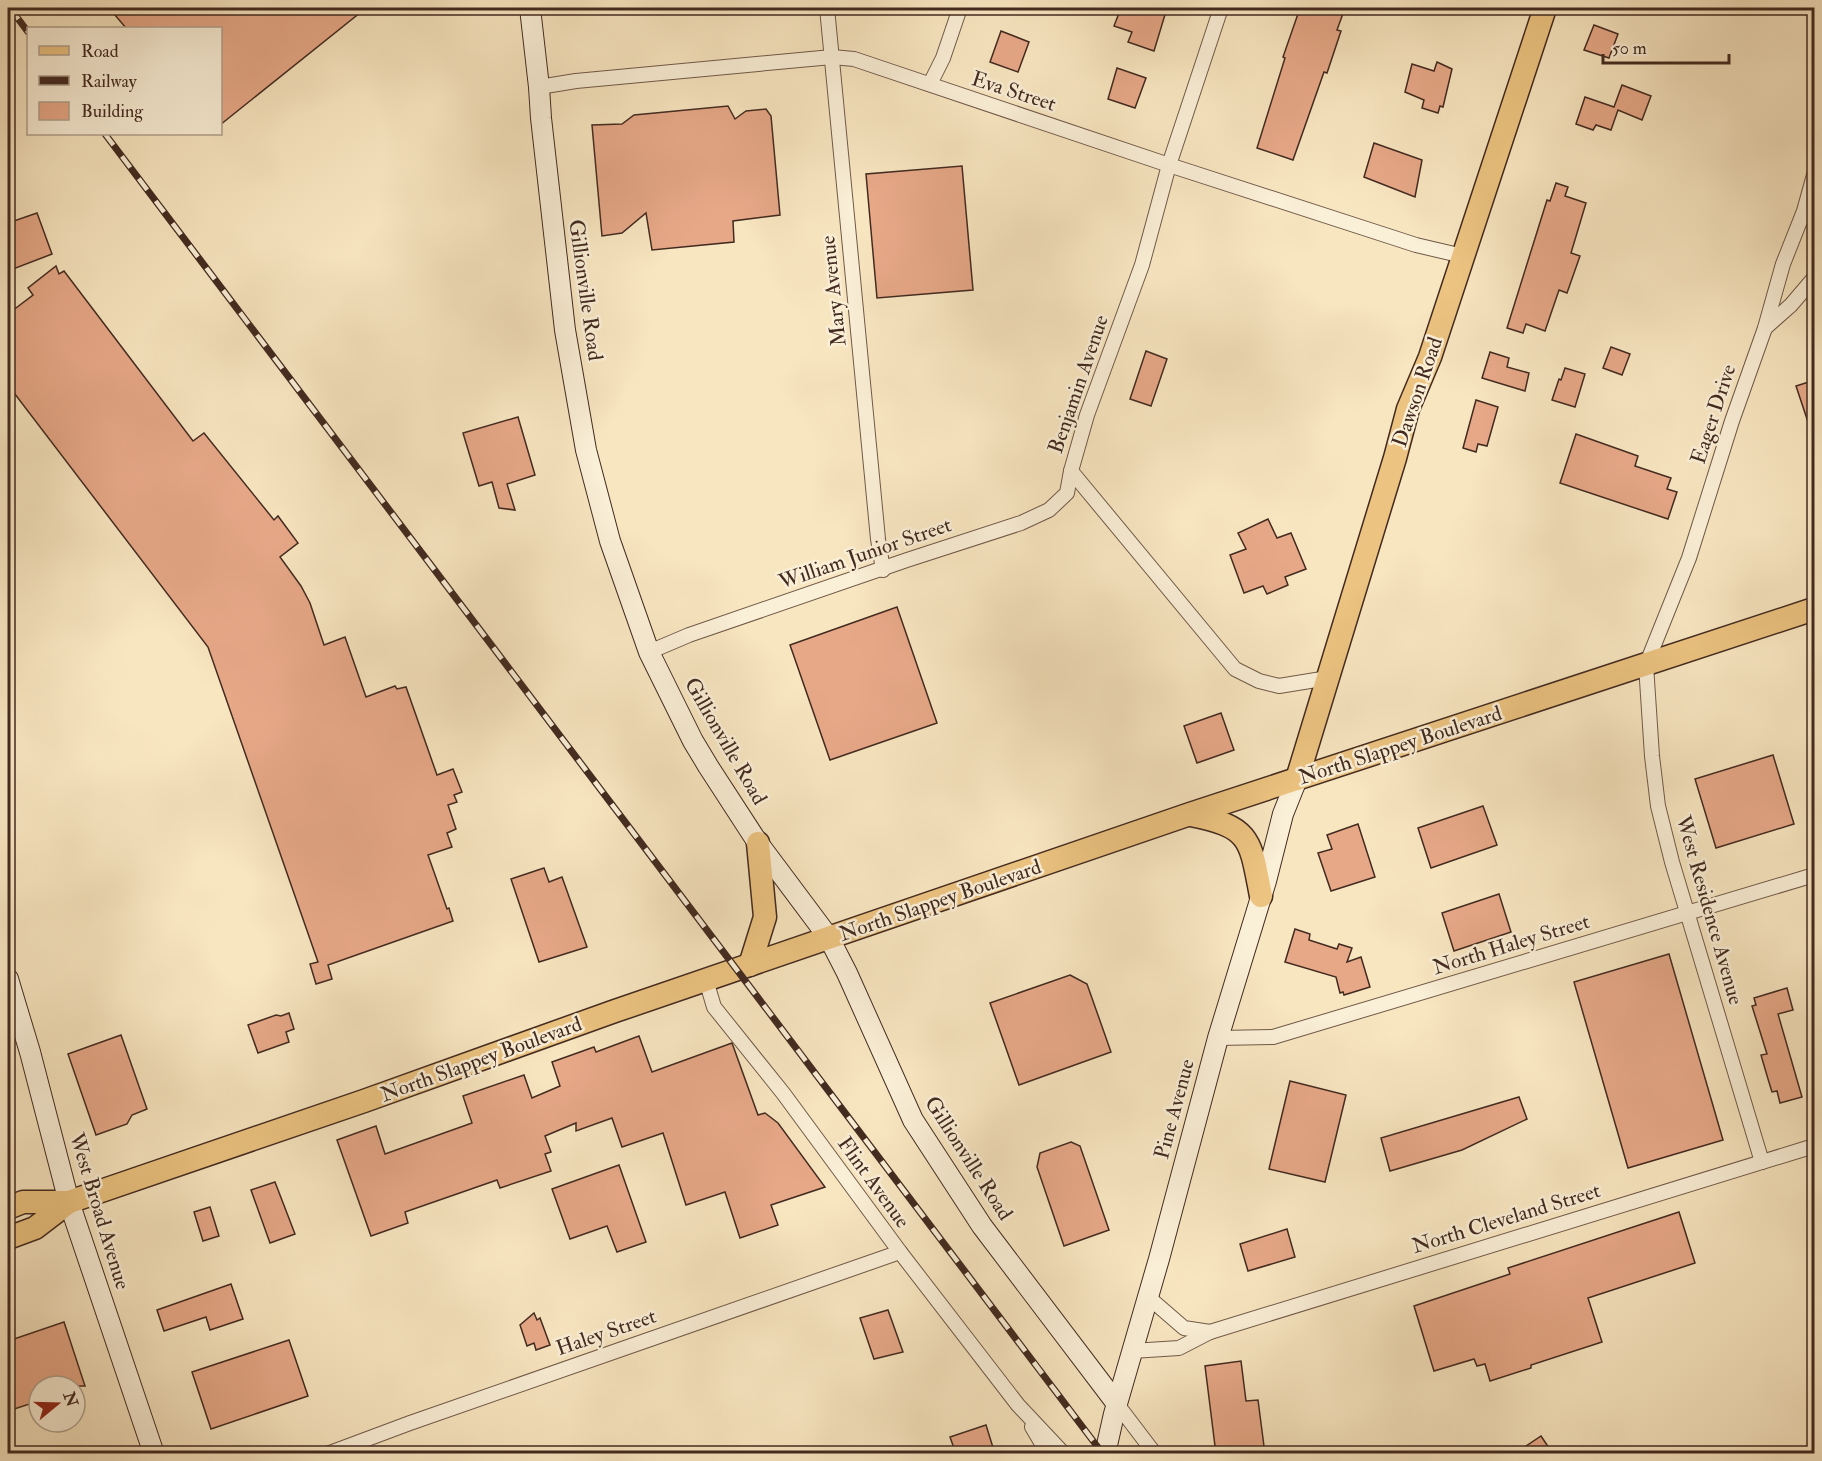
<svg xmlns="http://www.w3.org/2000/svg" width="1822" height="1461" viewBox="0 0 1822 1461" font-family="'IM FELL Double Pica',serif">
<style>
.building{fill:#e7a888;stroke:#422a20;stroke-width:1.5}
.lines{fill:none;stroke-linecap:round;stroke-linejoin:round}
.street-casing{stroke:#705948;stroke-width:16}
.secondary-casing{stroke:#422a20;stroke-width:22}
.primary-casing{stroke:#422a20;stroke-width:25}
.street{stroke:#faefd7;stroke-width:14}
.secondary{stroke:#faefd7;stroke-width:20}
.primary{stroke:#ecc380;stroke-width:22}
.rail-casing{stroke:#422a20;stroke-width:7}
.rail{stroke:#faefd7;stroke-width:4.5;stroke-dasharray:14;stroke-linecap:butt}
.labels{text-anchor:middle;stroke-width:5;stroke-linejoin:round;paint-order:stroke}
.street-label{font-size:21px;fill:#422a20;stroke:#faefd7}
</style>
<rect width="100%" height="100%" fill="#f8e6c1"/>
<filter id="stains"><feTurbulence type="fractalNoise" baseFrequency=".00333" numOctaves="4"/><feColorMatrix values="0 0 0 0 .2 0 0 0 0 .09 0 0 0 0 .02 0 0 0 .5 -.17"/></filter>
<radialGradient id="worn" r=".72"><stop offset=".6" stop-color="#630" stop-opacity="0"/><stop offset="1" stop-color="#630" stop-opacity=".3"/></radialGradient>
<!-- building -->
<g class="building">
<polygon points="109,8 366,8 220,125 220,28 126,28"/>
<polygon points="1121,8 1167,8 1154,51 1128,42 1132,32 1114,26"/>
<polygon points="1300,8 1345,8 1337,30 1341,31 1327,73 1324,72 1293,160 1257,148 1285,58 1283,57"/>
<polygon points="1594,25 1618,34 1609,58 1584,50"/>
<polygon points="1001,31 1029,42 1018,72 990,62"/>
<polygon points="1437,62 1452,69 1443,107 1440,106 1438,113 1422,108 1424,100 1405,92 1412,64 1434,71"/>
<polygon points="1117,68 1146,78 1135,108 1108,99"/>
<polygon points="1622,85 1651,96 1642,120 1618,110 1611,130 1596,125 1593,130 1576,124 1585,97 1614,107"/>
<polygon points="728,106 735,119 746,111 766,109 771,116 780,215 733,221 734,242 652,250 646,213 622,233 602,236 592,125 622,124 634,115"/>
<polygon points="1374,143 1422,160 1415,197 1364,177"/>
<polygon points="962,166 973,290 877,298 866,174"/>
<polygon points="1556,183 1568,187 1565,196 1586,203 1571,253 1580,256 1567,293 1559,290 1545,331 1526,324 1523,333 1507,328 1547,200 1550,201"/>
<polygon points="37,213 52,254 8,271 8,223"/>
<polygon points="56,266 59,274 64,271 193,441 204,433 274,520 278,516 298,543 280,557 301,586 310,603 324,645 345,637 366,697 395,686 397,689 406,687 437,775 453,769 462,792 454,795 457,802 448,805 456,829 447,833 452,847 428,855 447,909 449,908 453,921 328,965 332,979 316,984 310,964 318,962 208,647 8,385 8,314 33,295 28,288"/>
<polygon points="1611,347 1630,354 1622,375 1603,368"/>
<polygon points="1146,351 1167,359 1151,406 1130,399"/>
<polygon points="1490,352 1509,358 1507,367 1529,373 1525,391 1482,378"/>
<polygon points="1565,368 1585,374 1575,407 1552,400 1559,379 1561,380"/>
<polygon points="1815,380 1815,434 1812,434 1796,386"/>
<polygon points="1476,400 1498,407 1487,446 1478,444 1476,452 1463,448"/>
<polygon points="518,417 535,475 507,484 515,510 499,508 492,482 479,486 463,433"/>
<polygon points="1576,434 1638,456 1635,466 1671,478 1667,489 1677,492 1668,519 1560,483"/>
<polygon points="1268,519 1277,538 1291,533 1306,569 1285,577 1288,585 1267,594 1263,586 1244,593 1230,555 1246,549 1238,533"/>
<polygon points="897,607 937,723 830,760 790,645"/>
<polygon points="1221,713 1234,750 1197,763 1184,726"/>
<polygon points="1773,755 1794,824 1716,848 1695,779"/>
<polygon points="1483,806 1497,845 1431,868 1418,828"/>
<polygon points="1358,824 1375,877 1331,891 1318,853 1332,849 1327,835"/>
<polygon points="544,868 549,882 562,877 587,947 539,962 511,879"/>
<polygon points="1499,894 1511,932 1454,951 1442,913"/>
<polygon points="1295,929 1310,934 1309,940 1337,949 1339,944 1352,948 1347,962 1361,957 1370,987 1344,995 1343,992 1340,993 1336,977 1285,962"/>
<polygon points="1669,954 1723,1140 1628,1168 1574,982"/>
<polygon points="1070,975 1087,984 1111,1052 1019,1085 990,1003"/>
<polygon points="1787,988 1793,1010 1778,1014 1802,1097 1780,1103 1777,1091 1772,1092 1768,1079 1761,1055 1767,1054 1752,1006 1756,1005 1754,998"/>
<polygon points="289,1013 294,1029 286,1032 289,1042 258,1053 248,1025 276,1015 281,1016"/>
<polygon points="121,1035 147,1109 132,1115 127,1124 96,1135 68,1054"/>
<polygon points="639,1036 652,1072 732,1043 758,1115 765,1113 778,1123 825,1187 771,1205 778,1225 740,1238 725,1192 686,1205 663,1133 622,1147 612,1118 576,1131 576,1123 545,1136 551,1152 545,1154 551,1171 500,1188 497,1180 405,1212 408,1223 371,1236 337,1140 376,1126 385,1154 472,1123 463,1096 524,1075 532,1098 560,1086 552,1062 594,1047 596,1052"/>
<polygon points="1290,1081 1346,1095 1325,1182 1269,1169"/>
<polygon points="1519,1097 1527,1119 1462,1150 1390,1171 1381,1138"/>
<polygon points="1071,1142 1080,1146 1109,1230 1064,1246 1037,1167 1040,1153"/>
<polygon points="619,1165 646,1242 617,1252 607,1226 570,1239 552,1189"/>
<polygon points="275,1182 295,1234 270,1243 251,1190"/>
<polygon points="210,1207 219,1236 203,1241 194,1212"/>
<polygon points="1679,1212 1695,1263 1588,1298 1602,1342 1531,1365 1531,1368 1490,1381 1485,1364 1477,1366 1474,1359 1434,1371 1414,1306 1510,1274 1508,1268"/>
<polygon points="1287,1229 1295,1257 1248,1271 1240,1244"/>
<polygon points="231,1284 243,1319 210,1330 206,1317 164,1331 157,1310"/>
<polygon points="888,1310 903,1352 874,1359 860,1318"/>
<polygon points="534,1313 537,1320 540,1318 550,1345 536,1350 534,1343 527,1346 520,1325"/>
<polygon points="64,1322 85,1386 39,1386 39,1401 8,1411 8,1341"/>
<polygon points="289,1340 308,1396 211,1429 192,1372"/>
<polygon points="1241,1361 1246,1401 1258,1400 1265,1454 1216,1454 1205,1366"/>
<polygon points="986,1425 995,1454 956,1454 950,1437"/>
<polygon points="1541,1436 1553,1454 1514,1454"/>
</g>
<g class="lines">
<defs>
<g id="street">
<polyline points="827,8 878,539 883,570"/>
<polyline points="1221,8 1169,165 1142,265 1087,415 1071,471 1235,669 1259,681 1279,686 1328,678"/>
<polyline points="930,84 943,58 960,8"/>
<polyline points="539,87 576,81 832,57 854,59 1169,165 1416,245 1463,256"/>
<polyline points="1765,328 1791,305 1814,278"/>
<polyline points="649,652 689,635 907,560 1021,523 1049,510 1067,493 1071,471"/>
<polyline points="706,980 714,1007 783,1093 900,1252 1018,1405 1064,1454"/>
<polyline points="1218,1038 1273,1037 1814,875"/>
<polyline points="1762,1162 1672,862 1658,806 1652,756 1646,665 1689,558 1732,421 1765,328 1783,264 1804,211 1814,175"/>
<polyline points="1147,1296 1184,1328 1210,1332"/>
<polyline points="1132,1351 1179,1348 1210,1332 1814,1146"/>
<polyline points="1117,1404 1155,1454"/>
<polyline points="1032,1427 1048,1454"/>
<polyline points="327,1454 410,1423 900,1252"/>
</g>
<g id="secondary">
<polyline points="530,8 539,87 541,118 565,330 586,450 610,541 649,652 693,741 708,766 758,843 829,938 847,973 913,1120 982,1226 1117,1404"/>
<polyline points="8,979 30,1052 69,1202 154,1454"/>
<polyline points="1105,1454 1114,1414 1159,1259 1218,1038 1266,881 1283,814 1297,779"/>
</g>
<g id="primary">
<polyline points="1297,779 1395,458 1408,409 1430,357 1545,8"/>
<path d="M1191,815C1252,827 1250,840 1261,896"/>
<polyline points="750,965 765,917 758,843"/>
<polyline points="8,1208 23,1202 69,1202 364,1101 615,1011 1190,814 1814,609"/>
<polyline points="8,1238 35,1228 69,1202"/>
</g>
</defs>
<!-- street casing -->
<use href="#street" class="street-casing"/>
<!-- secondary casing -->
<use href="#secondary" class="secondary-casing"/>
<!-- primary casing -->
<use href="#primary" class="primary-casing"/>
<!-- street -->
<use href="#street" class="street"/>
<!-- secondary -->
<use href="#secondary" class="secondary"/>
<!-- primary -->
<use href="#primary" class="primary"/>
<defs>
<g id="rail">
<polyline points="10,8 28,32"/>
<polyline points="105,134 1103,1454"/>
</g>
</defs>
<!-- rail casing -->
<use href="#rail" class="rail-casing"/>
<!-- rail -->
<use href="#rail" class="rail"/>
</g>
<g class="labels">
<!-- street labels -->
<g class="street-label">
<text transform="translate(1014 91) rotate(18)" y="7">Eva Street</text>
<text transform="translate(586 290) rotate(82)" y="7">Gillionville Road</text>
<text transform="translate(833 291) rotate(-96)" y="7">Mary Avenue</text>
<text transform="translate(1078 384) rotate(-71)" y="7">Benjamin Avenue</text>
<text transform="translate(1417 392) rotate(-71)" y="7">Dawson Road</text>
<text transform="translate(1713 414) rotate(-72)" y="7">Eager Drive</text>
<text transform="translate(865 553) rotate(-19)" y="7">William Junior Street</text>
<text transform="translate(726 741) rotate(60)" y="7">Gillionville Road</text>
<text transform="translate(1400 745) rotate(-18)" y="7">North Slappey Boulevard</text>
<text transform="translate(940 900) rotate(-19)" y="7">North Slappey Boulevard</text>
<text transform="translate(1710 910) rotate(74)" y="7">West Residence Avenue</text>
<text transform="translate(1511 944) rotate(-17)" y="7">North Haley Street</text>
<text transform="translate(481 1059) rotate(-20)" y="7">North Slappey Boulevard</text>
<text transform="translate(1174 1109) rotate(-75)" y="7">Pine Avenue</text>
<text transform="translate(969 1158) rotate(57)" y="7">Gillionville Road</text>
<text transform="translate(874 1182) rotate(54)" y="7">Flint Avenue</text>
<text transform="translate(100 1211) rotate(73)" y="7">West Broad Avenue</text>
<text transform="translate(1506 1218) rotate(-17)" y="7">North Cleveland Street</text>
<text transform="translate(606 1332) rotate(-19)" y="7">Haley Street</text>
</g>
</g>
<!-- margin -->
<rect width="1822" height="1461" fill="none" stroke="#f8e6c1" stroke-width="30"/>
<rect x="9" y="9" width="1804" height="1443" fill="none" stroke="#422a20" stroke-width="3"/>
<rect x="15" y="15" width="1792" height="1431" fill="none" stroke="#422a20" stroke-width="1.5"/>
<!-- legend -->
<rect x="27" y="27" width="195" height="108" fill="#faefd7" stroke="#b0a08e" stroke-width="1.5"/>
<rect x="39" y="46" width="30" height="9" fill="#ecc380" stroke="#b0a08e" stroke-width="1.5"/>
<text x="81" y="57" font-size="18" fill="#422a20">Road</text>
<rect x="39" y="76" width="30" height="9" fill="#422a20" stroke="#b0a08e" stroke-width="1.5"/>
<text x="81" y="87" font-size="18" fill="#422a20">Railway</text>
<rect x="39" y="102" width="30" height="18" fill="#e7a888" stroke="#b0a08e" stroke-width="1.5"/>
<text x="81" y="117" font-size="18" fill="#422a20">Building</text>
<!-- north arrow -->
<g transform="translate(57 1404) rotate(71)"><circle r="28" fill="#faefd7" stroke="#b0a08e" stroke-width="1.5"/>
<path d="M0-4.5L10 22L0 15L-10 22Z" fill="#8f2418"/>
<text y="-9" font-size="16" font-weight="bold" text-anchor="middle" fill="#422a20">N</text>
</g>
<!-- scale -->
<path d="M1603 54v9h126v-9" fill="none" stroke="#422a20" stroke-width="3"/>
<text x="1612" y="54" font-size="18" fill="#422a20" stroke="#faefd7" stroke-width="4.5" paint-order="stroke">50 m</text>
<rect width="100%" height="100%" filter="url(#stains)"/>
<rect width="100%" height="100%" fill="url(#worn)"/>
</svg>
